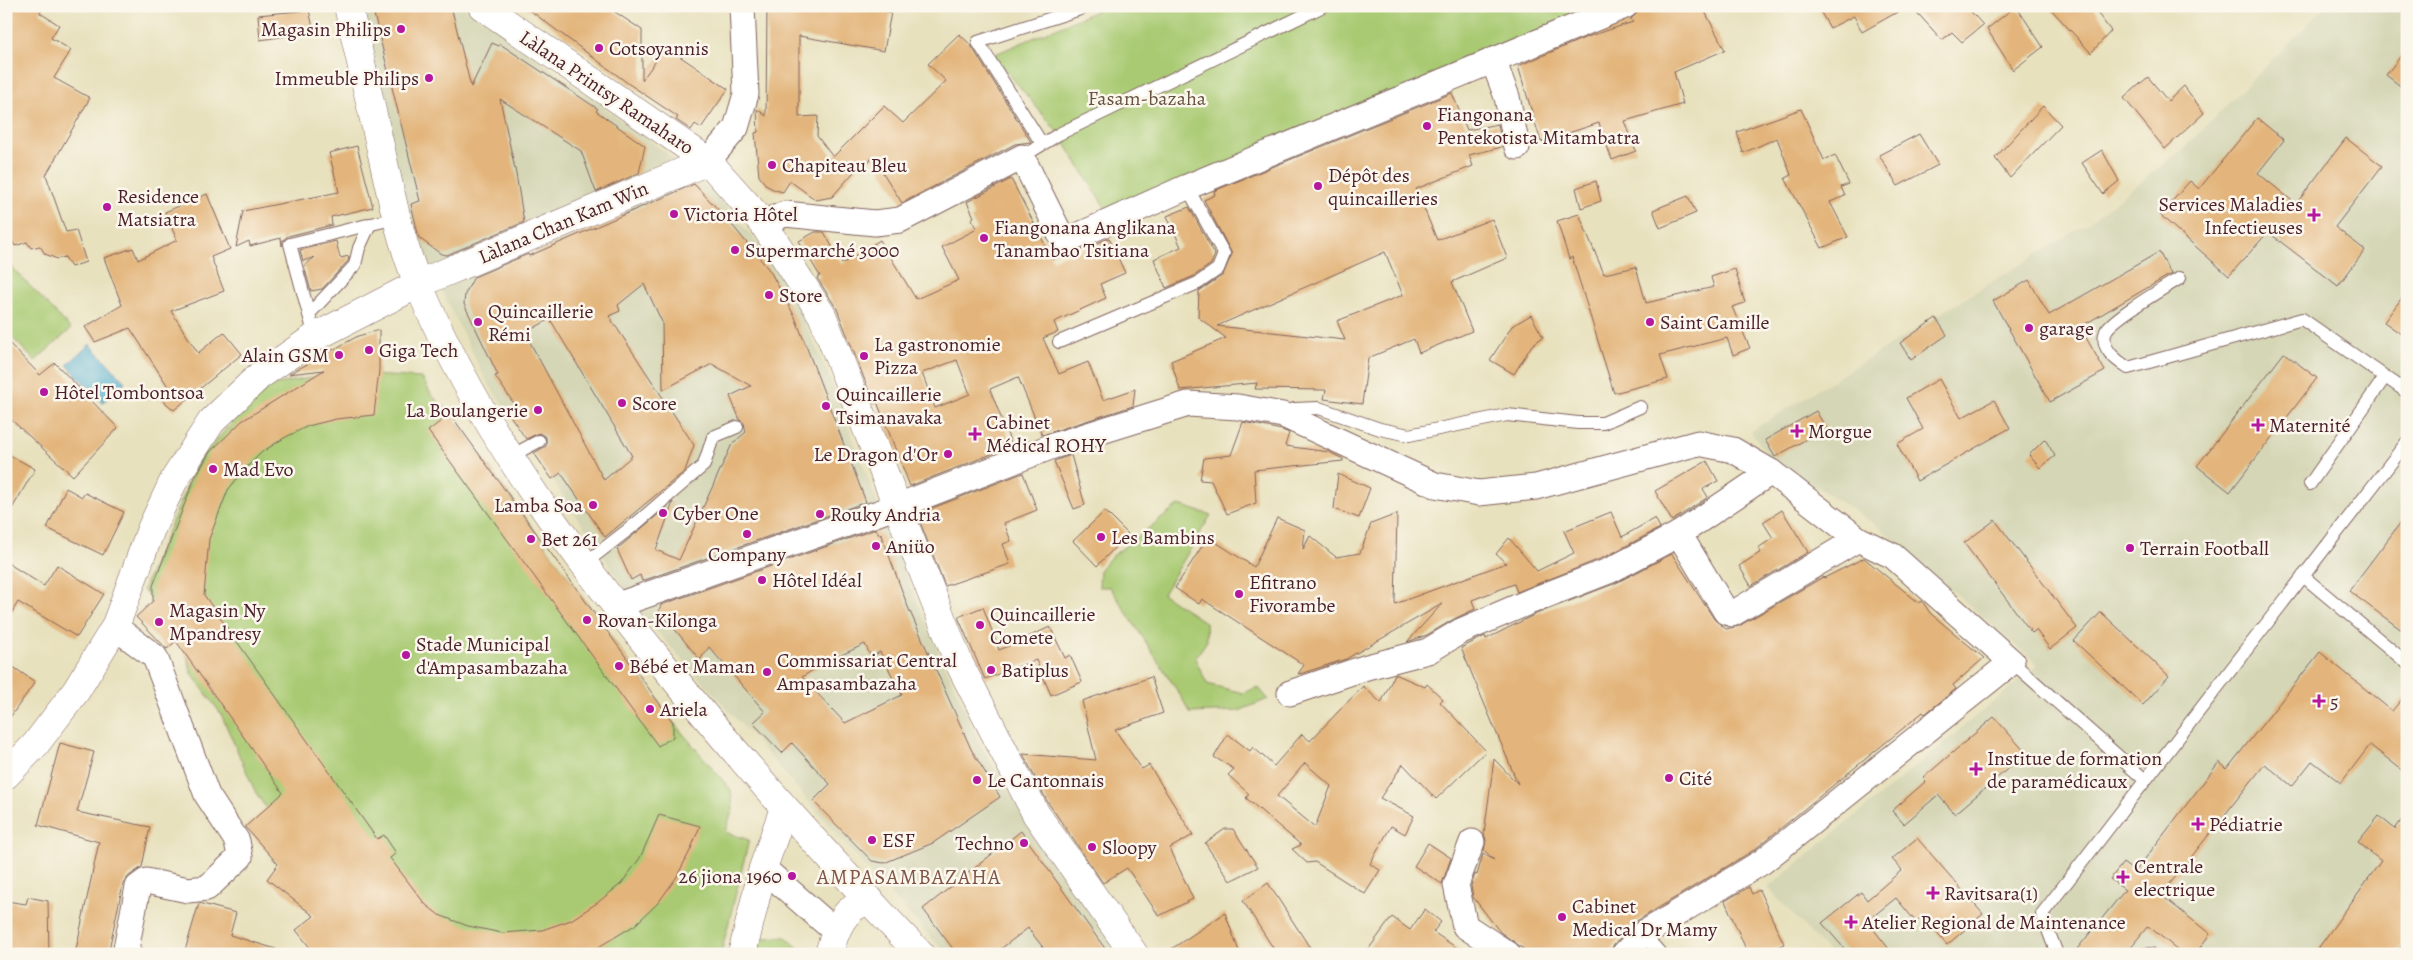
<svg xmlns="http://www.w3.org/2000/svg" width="2413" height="960" viewBox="0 0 2413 960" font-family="Alegreya,serif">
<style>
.built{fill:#d5d6b6}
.green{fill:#a9ca72;stroke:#7a744e}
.water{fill:#50acce;stroke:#4d667c}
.building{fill:#e3b57b;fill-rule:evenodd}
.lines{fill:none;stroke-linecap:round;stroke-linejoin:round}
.lane-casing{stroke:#81635e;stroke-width:14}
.street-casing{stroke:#81635e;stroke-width:27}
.secondary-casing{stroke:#81635e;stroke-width:29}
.lane{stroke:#fff;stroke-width:12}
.street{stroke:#fff;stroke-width:25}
.secondary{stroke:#fff;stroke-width:28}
.poi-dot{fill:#b5179e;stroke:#fbf7ec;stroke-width:2}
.labels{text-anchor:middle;stroke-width:5;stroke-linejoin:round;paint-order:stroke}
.poi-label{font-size:20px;fill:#4a1f2b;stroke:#fbf7ec;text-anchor:start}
.street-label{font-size:20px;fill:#4a1f2b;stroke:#fbf7ec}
.park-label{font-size:20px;fill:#665240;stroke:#fbf7ec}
.neighbourhood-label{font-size:21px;letter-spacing:1px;fill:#805447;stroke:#fbf7ec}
</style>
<rect width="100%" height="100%" fill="#fbf7ec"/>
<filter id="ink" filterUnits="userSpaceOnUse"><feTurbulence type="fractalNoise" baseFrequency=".02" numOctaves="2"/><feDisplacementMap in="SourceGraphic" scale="10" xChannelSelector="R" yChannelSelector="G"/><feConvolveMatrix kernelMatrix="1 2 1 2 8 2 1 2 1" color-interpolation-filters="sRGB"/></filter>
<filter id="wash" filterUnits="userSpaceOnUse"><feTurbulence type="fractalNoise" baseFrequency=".0096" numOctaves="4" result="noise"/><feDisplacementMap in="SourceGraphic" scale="20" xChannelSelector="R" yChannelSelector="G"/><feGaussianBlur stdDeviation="1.12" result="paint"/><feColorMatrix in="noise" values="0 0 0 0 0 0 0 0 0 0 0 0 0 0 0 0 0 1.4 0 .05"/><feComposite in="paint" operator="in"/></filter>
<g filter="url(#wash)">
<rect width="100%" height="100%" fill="#e8e1be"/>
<!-- built -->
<g class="built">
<polygon points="359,6 462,6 497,29 664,151 718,197 778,266 828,373 875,497 922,613 981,746 1037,835 1120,954 946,954 860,861 760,745 642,615 485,378 402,211"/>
<polygon points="2326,6 2407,6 2407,954 1830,954 1768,888 2038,665 1878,526 1768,456 1751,431 2089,222 2183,149"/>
</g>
<!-- green -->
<g class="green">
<polygon points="1108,6 1599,6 1109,214 1059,134 993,55"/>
<polygon points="6,261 71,329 35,361 6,331"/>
<polygon points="338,373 422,378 432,396 446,408 673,722 731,790 733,809 725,832 749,840 721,954 416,954 343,879 264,805 256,793 221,714 192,674 181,635 143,590 199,459 240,414 272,385"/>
<polygon points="1179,505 1211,515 1163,594 1206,623 1207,641 1195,658 1207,684 1243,693 1258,687 1268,699 1239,711 1190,713 1182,698 1110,587 1099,587 1100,569 1111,557"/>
<polygon points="786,937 805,954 748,954 764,938"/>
</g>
<!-- water -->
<polygon class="water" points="90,344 125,382 102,403 67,365"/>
<g id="blocks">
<!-- building -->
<g class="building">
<polygon points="6,6 43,6 40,13 59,25 51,38 71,50 54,78 90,98 46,175 66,232 76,230 86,262 71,267 65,257 57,259 45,254 40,246 31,248 27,242 15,246 6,231"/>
<polygon points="372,6 451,6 471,87 492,43 499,46 500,44 598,109 596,111 645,146 639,173 596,192 581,151 500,99 516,174 524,222 447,255 441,254 419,238 411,204 420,201"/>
<polygon points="524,6 606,6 642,30 642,80 666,47 728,89 701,128 695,124 691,130 676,120 678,117 629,84"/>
<polygon points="767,6 856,6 891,12 884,51 799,36 799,117 818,116 817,136 833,157 884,106 903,123 946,81 928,64 959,34 970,44 1031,142 1015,144 902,203 873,157 862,168 860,165 832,197 816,200 790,181 783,192 775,190 767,186 759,176 755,133 758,132 757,109 766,116"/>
<polygon points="1648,6 1702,6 1725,50 1674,72 1683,104 1625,121 1636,151 1612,160 1599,123 1541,142 1518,66 1587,37 1633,22 1631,19 1639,10"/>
<polygon points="1817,6 1908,6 1862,32 1854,16 1830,28"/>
<polygon points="1911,6 1966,6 1983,25 1962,42 1952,32 1942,40"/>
<polygon points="2016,6 2043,47 2013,70 1987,29"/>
<polygon points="2048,6 2092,6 2111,31 2091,53"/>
<polygon points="309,10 314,32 260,40 258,15"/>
<polygon points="2407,48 2407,91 2386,75"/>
<polygon points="2148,77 2168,101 2184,86 2204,113 2165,149 2124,98"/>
<path d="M1452,93L1467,130L1498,124L1502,147L1469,155L1473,166L1416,189L1437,240L1492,219L1507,258L1452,282L1472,331L1419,353L1414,339L1368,358L1362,404L1324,399L1326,390L1255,389L1257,383L1180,390L1171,361L1226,338L1198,317L1199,291L1223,275L1232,254L1204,200L1215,195L1214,191ZM1385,252L1403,295L1337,321L1345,340L1217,326Z"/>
<polygon points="2043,106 2061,125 2010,178 1995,158"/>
<polygon points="1801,109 1824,160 1835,155 1849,184 1841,187 1845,196 1830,202 1848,237 1822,248 1785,178 1791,175 1777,138 1743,153 1737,132"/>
<polygon points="2257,118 2284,140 2258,173 2296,204 2346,138 2382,166 2335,227 2365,250 2338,286 2268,232 2229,276 2160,215 2190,181 2199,189"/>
<polygon points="1919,134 1938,165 1898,186 1879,155"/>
<polygon points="357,146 373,207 331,217 332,225 288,236 282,241 282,246 281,238 250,246 249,241 236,247 243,211 339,192 329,153"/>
<polygon points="2102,150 2119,181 2103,194 2082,163"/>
<path d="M1011,179L1053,260L1061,256L1070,255L1109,238L1125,273L1100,284L1106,298L1054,322L1058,332L1043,338L1059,374L1088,362L1103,400L1135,389L1133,406L1042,435L1018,377L990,389L1012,446L910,486L877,402L874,404L837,309L817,278L820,276L799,241L815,232H824L842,264L880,240L916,299L959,280L942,247L977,229L971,219L974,217L967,202ZM957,360L970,394L935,408L922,373Z"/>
<polygon points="1596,181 1601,201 1581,208 1576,188"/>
<path d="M694,184L728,220L770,271L795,317L866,502L642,581L640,575L631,580L617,549L673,502L656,550L679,560L732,444L746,432L744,423L740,420L730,396L751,386L712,364L663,390L662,322L644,284L618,305L620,311L609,316L694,445L685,471L605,537L561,473L552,479L534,453L546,446V437L539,433L526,439L511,417L519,411L495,376L498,375L464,304L465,294L474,277L528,254L529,256ZM550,319L632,456L604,480L525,333Z"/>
<polygon points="207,194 230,249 211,257 224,291 171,311 198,353 224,332 242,354 174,410 160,398 169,388 130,328 95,342 85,327 122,305 104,258 133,248 138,260 177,240 165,212"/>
<polygon points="1688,196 1696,213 1660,228 1653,210"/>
<polygon points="1189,207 1215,255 1211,264 1194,276 1166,288 1154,259 1181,247 1167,216"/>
<polygon points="1579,214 1604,274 1636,267 1646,303 1714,287 1711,277 1735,269 1745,303 1732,307 1750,348 1733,355 1727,338 1660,355 1668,379 1614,393 1572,257 1569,259 1557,221"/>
<polygon points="336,241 340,258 349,256 348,261 322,289 311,291 304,266 315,257 303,261 300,250"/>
<polygon points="2159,252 2171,274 2080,327 2105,371 2050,402 1993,301 2029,280 2049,315"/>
<polygon points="2407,291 2407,338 2384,322"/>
<polygon points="1531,315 1543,337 1532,345 1514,374 1490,360 1512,326"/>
<polygon points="1936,318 1947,335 1911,360 1900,343"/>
<polygon points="379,330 379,370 374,415 336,419 308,426 284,438 262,452 242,472 228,490 209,539 204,595 377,839 384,835 396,853 390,858 425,904 439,915 468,926 502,933 542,930 571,920 597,903 621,884 640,858 659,815 700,826 690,851 676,878 658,903 635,925 587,954 315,954 296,930 314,916 267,879 278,864 245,827 283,793 176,641 167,649 136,617 153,601 153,586 195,477 210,452 242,421 324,370 289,374 358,336"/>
<polygon points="6,340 40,375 55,363 118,428 73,476 6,415"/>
<polygon points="2284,353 2317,378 2230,492 2197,466"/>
<polygon points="1939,379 1961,418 1994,400 2010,428 1917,481 1897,444 1923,429 1906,398"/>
<polygon points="1816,411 1826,428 1775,457 1765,440"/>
<polygon points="450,414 673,722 673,737 658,746 428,431"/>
<polygon points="1243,422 1282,430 1289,433 1285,446 1329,452 1343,459 1343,461 1254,470 1256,503 1227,514 1211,481 1200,480 1204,458 1231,455"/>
<polygon points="2045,439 2055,456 2040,468 2029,455"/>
<polygon points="6,453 35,469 6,519"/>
<polygon points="1071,455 1085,505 1074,509 1054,461"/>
<polygon points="1707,461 1718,481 1703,489 1708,497 1672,521 1655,491"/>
<polygon points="1023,473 1037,510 1004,523 1011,541 1003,544 1010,564 945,586 917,514"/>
<polygon points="1338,474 1370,488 1359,518 1334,509"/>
<polygon points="66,488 82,497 85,493 124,512 103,555 47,528"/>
<polygon points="1782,510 1808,552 1751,586 1739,566 1761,552 1758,548 1773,538 1763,522"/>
<polygon points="1105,511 1128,534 1097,566 1073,541"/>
<polygon points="1611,512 1622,537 1655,518 1660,528 1605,557 1517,592 1514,584 1472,600 1475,609 1454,619 1427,635 1407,642 1442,604 1346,659 1303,673 1298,674 1304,665 1202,599 1199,604 1175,588 1208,537 1254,567 1277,518 1305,530 1303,549 1310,536 1336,557 1360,553 1371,524 1397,514 1395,604 1506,563 1496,554 1509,538 1537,571 1574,553 1564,531"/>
<polygon points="2407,514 2407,634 2349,591"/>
<polygon points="1995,520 2077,628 2050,649 2036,630 2032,633 1964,543"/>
<path d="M876,529L879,535L881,534L908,607L971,749L1000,797L933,843L884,863L872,861L813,801L830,784L792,743L782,753L753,723L765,712L709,647L700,660L659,610L661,605ZM865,644L871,657L880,652L902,695L845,723L802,677L824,663Z"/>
<polygon points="1672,554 1714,619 1726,629 1739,626 1823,577 1824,578 1864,558 1919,603 1922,601 1930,613 1984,658 1953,685 1956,689 1925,714 1923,712 1754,850 1635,922 1614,944 1610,954 1531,954 1500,932 1473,897 1471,886 1475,874 1477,875 1483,854 1494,860 1484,850 1486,840 1484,834 1494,759 1518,784 1461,648 1485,636 1486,639 1536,614 1616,583"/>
<polygon points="6,562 44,586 57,565 104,594 77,637 18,602 6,622"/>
<polygon points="983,607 999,650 1050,627 1065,658 1070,655 1082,682 1051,695 1036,660 985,679 958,617"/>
<polygon points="2101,612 2169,676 2143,705 2074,641"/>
<polygon points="2320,652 2392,711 2407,693 2407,774 2370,745 2341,783 2312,761 2292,786 2265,764 2161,895 2210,934 2195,954 2183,954 2148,926 2125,954 2073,954 2125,890 2110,879 2123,863 2135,872 2219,762 2227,769"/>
<polygon points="6,662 35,682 6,723"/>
<path d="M1395,674L1425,687L1427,684L1443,699L1440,702L1486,751L1436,799L1403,764L1380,798L1414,816L1405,834L1391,826L1370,864L1380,870L1365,894L1315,862L1307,863L1292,849L1301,845L1246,798L1249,794L1228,775L1234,769L1214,757L1228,734L1250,751L1253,747L1274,766L1302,734L1310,741L1363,686L1381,703ZM1305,763L1331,786L1315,827L1277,796Z"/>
<polygon points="1151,677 1163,713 1115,730 1142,769 1149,765 1193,835 1170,848 1193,899 1159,916 1127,868 1103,883 1047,801 1023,754 1096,760 1082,701"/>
<polygon points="1994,717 2026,753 1955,814 1938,795 1904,824 1892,811 1926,781 1923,778"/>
<polygon points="60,743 94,752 77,812 150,827 142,867 129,876 123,884 108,954 75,954 99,842 38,825"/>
<polygon points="2407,813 2407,938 2396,954 2314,954 2381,861 2358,842 2379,816 2395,829"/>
<polygon points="1225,829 1233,829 1258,867 1230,881 1205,843"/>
<polygon points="1021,831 1067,896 1109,954 1048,954 1028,928 994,954 957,954 923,909"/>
<polygon points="1917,838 1983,914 1947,945 1922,916 1916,922 1896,898 1867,921 1893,954 1849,954 1822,923 1861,892 1867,900 1902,870 1892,859"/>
<polygon points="1428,843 1451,858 1442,884 1414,866"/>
<polygon points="1268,883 1314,954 1277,954 1243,901"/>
<polygon points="1749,887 1752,894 1759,890 1784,944 1763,954 1748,954 1725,901"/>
<polygon points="28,897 48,901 49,954 27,954 6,949 6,901 26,904"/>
<polygon points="199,903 236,913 230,935 276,949 276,954 184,954"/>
<polygon points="1425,909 1441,922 1433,932 1466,954 1365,954 1392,917 1410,930"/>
<polygon points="1225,913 1240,954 1164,954"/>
</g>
</g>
</g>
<g filter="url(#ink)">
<use href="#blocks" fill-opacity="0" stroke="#81635e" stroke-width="1"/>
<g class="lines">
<defs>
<g id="lane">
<polyline points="1042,144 978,42 1080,9 1082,6"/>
<polyline points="1022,157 1059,134 1323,6"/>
<path d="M2180,278C2166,287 2112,318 2106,331C2099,348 2116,360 2128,368L2302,319L2407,392"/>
<polyline points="309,314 355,265 359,248 370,224"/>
<polyline points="315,337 290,244 396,218"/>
<polyline points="1059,342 1198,283 1218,269 1224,254 1187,187"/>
<polyline points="1284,414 1294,409 1319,408 1380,429 1409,435 1507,415 1578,423 1603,423 1640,407"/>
<polyline points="509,457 539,441"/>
<polyline points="2310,484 2385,377"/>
<polyline points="584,564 638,522 704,465 713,437 737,427"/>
<polyline points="2303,576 2407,663"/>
<polyline points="2012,662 2145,780"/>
<polyline points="1643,934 1661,954"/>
<polyline points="2057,954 2042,914 2407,442"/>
<polyline points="2144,954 2151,954"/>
</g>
<g id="street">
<polyline points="1493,60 1507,97 1517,147"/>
<polyline points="708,161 736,128 746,94 742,6"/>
<polyline points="763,223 785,214 875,223 900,220 1022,157 1064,242 1187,187 1625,6"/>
<polyline points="1679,534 1726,612 1732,614 1858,539"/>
<polyline points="615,606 898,506 1053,446 1188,404 1238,407 1283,415 1435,485 1479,493 1536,487 1698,443 1733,450 1771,472 1858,539 1893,556 2012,662 1762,862 1643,934 1624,954"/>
<polyline points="115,627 155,657 207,795 237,841 240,857 207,888 188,890 146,881 138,887 126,949 129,954"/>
<polyline points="1290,693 1367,667 1428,651 1461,631 1531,601 1611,570 1679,534 1771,472"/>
<polyline points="1472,842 1456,885 1465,926 1508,954"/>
<polyline points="763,868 835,931"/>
</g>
<g id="secondary">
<path d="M348,6C359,54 370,102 381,150C391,196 401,243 419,286C478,425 569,550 664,666C745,766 831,861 920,954"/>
<polyline points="482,6 708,161 763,223 822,315 959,663 1036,814 1134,954"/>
<polyline points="6,775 35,745 76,691 115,627 151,529 174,480 211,422 259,376 315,337 418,284 708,161"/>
<polyline points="742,954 763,868 784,808"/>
<path d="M829,954C835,930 844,906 870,900"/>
</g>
</defs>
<!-- lane casing -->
<use href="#lane" class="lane-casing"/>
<!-- street casing -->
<use href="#street" class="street-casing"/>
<!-- secondary casing -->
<use href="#secondary" class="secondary-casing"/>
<!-- lane -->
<use href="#lane" class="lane"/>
<!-- street -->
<use href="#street" class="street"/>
<!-- secondary -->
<use href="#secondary" class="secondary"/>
</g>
</g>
<!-- markers -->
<g class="poi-dot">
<circle cx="401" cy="29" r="5"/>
<circle cx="599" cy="48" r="5"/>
<circle cx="429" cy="78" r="5"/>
<circle cx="1427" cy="126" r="5"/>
<circle cx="772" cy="165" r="5"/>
<circle cx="1318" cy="186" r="5"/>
<circle cx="107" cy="207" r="5"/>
<circle cx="674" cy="214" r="5"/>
<path d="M2311.5 207.5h5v5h5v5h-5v5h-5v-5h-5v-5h5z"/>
<circle cx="984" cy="238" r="5"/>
<circle cx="735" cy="250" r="5"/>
<circle cx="769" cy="295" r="5"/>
<circle cx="478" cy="322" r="5"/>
<circle cx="1650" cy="322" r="5"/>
<circle cx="2029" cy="328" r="5"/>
<circle cx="369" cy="350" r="5"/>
<circle cx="339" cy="355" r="5"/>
<circle cx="864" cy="356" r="5"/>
<circle cx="44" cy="392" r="5"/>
<circle cx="622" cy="403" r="5"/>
<circle cx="826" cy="406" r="5"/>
<circle cx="538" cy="410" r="5"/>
<path d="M2255.5 417.5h5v5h5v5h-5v5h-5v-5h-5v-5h5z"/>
<path d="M1794.5 423.5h5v5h5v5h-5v5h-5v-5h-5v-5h5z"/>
<path d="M972.5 426.5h5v5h5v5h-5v5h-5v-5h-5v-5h5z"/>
<circle cx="948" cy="454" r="5"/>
<circle cx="213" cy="469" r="5"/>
<circle cx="593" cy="505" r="5"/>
<circle cx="663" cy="513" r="5"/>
<circle cx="820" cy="514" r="5"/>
<circle cx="747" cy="534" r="5"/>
<circle cx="1101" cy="537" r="5"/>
<circle cx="531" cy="539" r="5"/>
<circle cx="876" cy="546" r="5"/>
<circle cx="2130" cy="548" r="5"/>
<circle cx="762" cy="580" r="5"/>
<circle cx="1239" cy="594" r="5"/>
<circle cx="587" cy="620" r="5"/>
<circle cx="159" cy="622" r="5"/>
<circle cx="980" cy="625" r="5"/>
<circle cx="406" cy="655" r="5"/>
<circle cx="619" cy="666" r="5"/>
<circle cx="991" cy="670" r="5"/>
<circle cx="767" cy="672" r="5"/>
<path d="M2316.5 693.5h5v5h5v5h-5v5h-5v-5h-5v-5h5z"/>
<circle cx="650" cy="709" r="5"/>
<path d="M1973.5 761.5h5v5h5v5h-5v5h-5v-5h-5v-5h5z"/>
<circle cx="1669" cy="778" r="5"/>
<circle cx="977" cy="780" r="5"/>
<path d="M2195.5 816.5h5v5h5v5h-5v5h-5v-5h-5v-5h5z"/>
<circle cx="872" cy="840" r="5"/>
<circle cx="1024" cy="843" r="5"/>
<circle cx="1092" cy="847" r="5"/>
<circle cx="792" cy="876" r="5"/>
<path d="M2120.5 869.5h5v5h5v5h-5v5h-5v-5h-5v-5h5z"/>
<path d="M1930.5 885.5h5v5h5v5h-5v5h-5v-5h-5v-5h5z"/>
<circle cx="1562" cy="917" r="5"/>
<path d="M1848.5 914.5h5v5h5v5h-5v5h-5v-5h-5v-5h5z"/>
</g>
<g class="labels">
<!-- poi labels -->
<g class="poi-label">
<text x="391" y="36" text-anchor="end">Magasin Philips</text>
<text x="609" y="55">Cotsoyannis</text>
<text x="419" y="85" text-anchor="end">Immeuble Philips</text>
<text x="1437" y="121">Fiangonana<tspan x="1437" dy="23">Pentekotista Mitambatra</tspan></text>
<text x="782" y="172">Chapiteau Bleu</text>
<text x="1328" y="182">Dépôt des<tspan x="1328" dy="23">quincailleries</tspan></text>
<text x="117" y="203">Residence<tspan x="117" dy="23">Matsiatra</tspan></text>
<text x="2303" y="211" text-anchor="end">Services Maladies<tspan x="2303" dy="23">Infectieuses</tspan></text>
<text x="684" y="221">Victoria Hôtel</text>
<text x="994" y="234">Fiangonana Anglikana<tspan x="994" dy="23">Tanambao Tsitiana</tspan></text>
<text x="745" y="257">Supermarché 3000</text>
<text x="779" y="302">Store</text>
<text x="488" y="318">Quincaillerie<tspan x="488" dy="23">Rémi</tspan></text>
<text x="1660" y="329">Saint Camille</text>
<text x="2039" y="335">garage</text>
<text x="874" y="351">La gastronomie<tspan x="874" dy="23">Pizza</tspan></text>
<text x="379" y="357">Giga Tech</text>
<text x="329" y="362" text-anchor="end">Alain GSM</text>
<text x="54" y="399">Hôtel Tombontsoa</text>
<text x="836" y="401">Quincaillerie<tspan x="836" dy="23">Tsimanavaka</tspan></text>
<text x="632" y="410">Score</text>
<text x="528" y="417" text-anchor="end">La Boulangerie</text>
<text x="986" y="429">Cabinet<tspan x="986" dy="23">Médical ROHY</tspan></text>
<text x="2269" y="432">Maternité</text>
<text x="1808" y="438">Morgue</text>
<text x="938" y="461" text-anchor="end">Le Dragon d'Or</text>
<text x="223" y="476">Mad Evo</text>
<text x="583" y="512" text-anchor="end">Lamba Soa</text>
<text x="673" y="520">Cyber One</text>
<text x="830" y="521">Rouky Andria</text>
<text x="1111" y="544">Les Bambins</text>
<text x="541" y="546">Bet 261</text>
<text x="886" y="553">Aniüo</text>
<text x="2140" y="555">Terrain Football</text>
<text x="747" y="561" text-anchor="middle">Company</text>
<text x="772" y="587">Hôtel Idéal</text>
<text x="1249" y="589">Efitrano<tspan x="1249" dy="23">Fivorambe</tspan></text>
<text x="169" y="617">Magasin Ny<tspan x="169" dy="23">Mpandresy</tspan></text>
<text x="990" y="621">Quincaillerie<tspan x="990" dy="23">Comete</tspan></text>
<text x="597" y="627">Rovan-Kilonga</text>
<text x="416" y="651">Stade Municipal<tspan x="416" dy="23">d'Ampasambazaha</tspan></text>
<text x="777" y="667">Commissariat Central<tspan x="777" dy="23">Ampasambazaha</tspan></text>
<text x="629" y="673">Bébé et Maman</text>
<text x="1001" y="677">Batiplus</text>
<text x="2330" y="708">5</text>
<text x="660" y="716">Ariela</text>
<text x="1987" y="765">Institue de formation<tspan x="1987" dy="23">de paramédicaux</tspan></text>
<text x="1679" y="785">Cité</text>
<text x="987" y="787">Le Cantonnais</text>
<text x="2209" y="831">Pédiatrie</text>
<text x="882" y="847">ESF</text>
<text x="1014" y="850" text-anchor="end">Techno</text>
<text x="1102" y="854">Sloopy</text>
<text x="2134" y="873">Centrale<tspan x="2134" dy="23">electrique</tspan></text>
<text x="782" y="883" text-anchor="end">26 jiona 1960</text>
<text x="1944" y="900">Ravitsara(1)</text>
<text x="1572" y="913">Cabinet<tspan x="1572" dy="23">Medical Dr Mamy</tspan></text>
<text x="1862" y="929">Atelier Regional de Maintenance</text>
</g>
<!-- street labels -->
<g class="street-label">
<text transform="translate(607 92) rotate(34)" y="7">Làlana Printsy Ramaharo</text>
<text transform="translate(563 222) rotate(-23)" y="7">Làlana Chan Kam Win</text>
</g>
<!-- park labels -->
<g class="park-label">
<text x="1147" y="105">Fasam-bazaha</text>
</g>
<!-- neighbourhood labels -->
<g class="neighbourhood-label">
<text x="909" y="884">AMPASAMBAZAHA</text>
</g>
</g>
<!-- margin -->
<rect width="2413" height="960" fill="none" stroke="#fbf7ec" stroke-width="25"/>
</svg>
